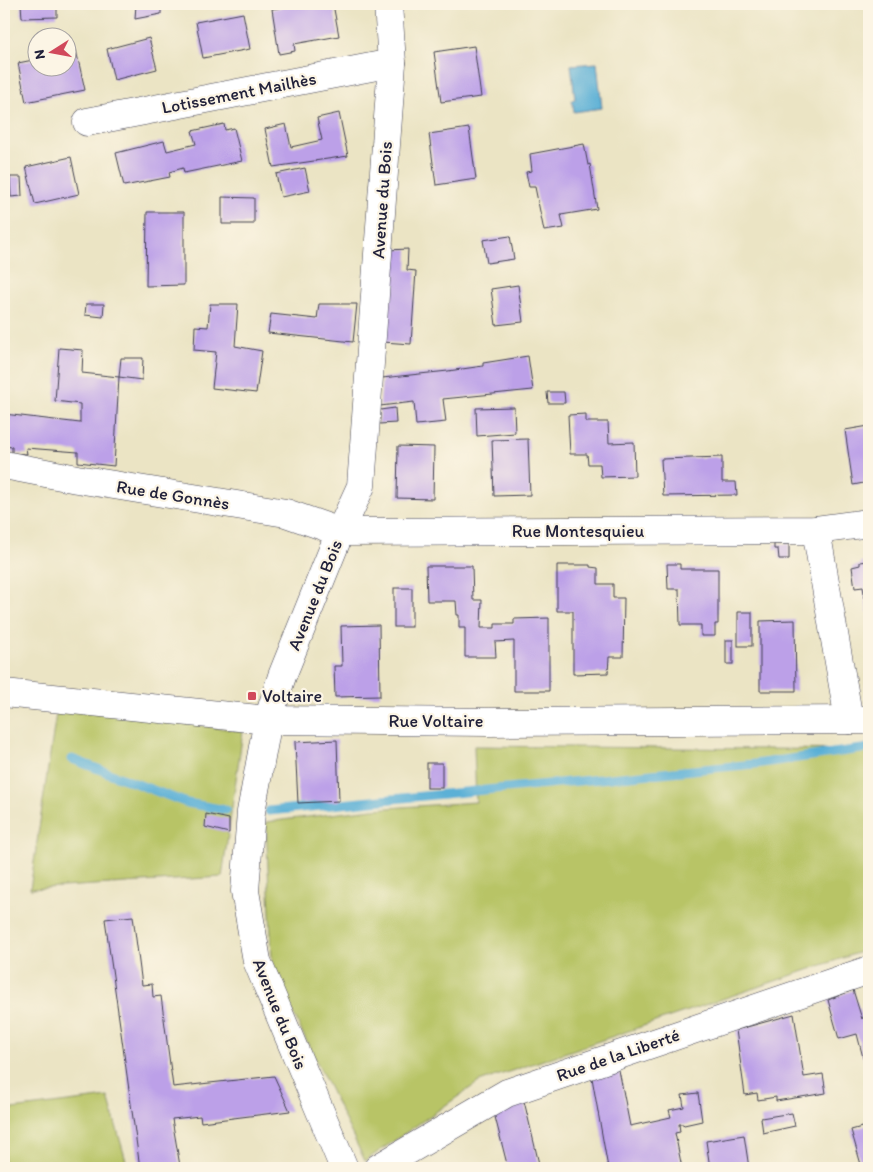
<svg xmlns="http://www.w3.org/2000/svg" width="873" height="1172" viewBox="0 0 873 1172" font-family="Itim,sans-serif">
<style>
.green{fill:#b8c466;stroke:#6d7350}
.water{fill:#59afd6;stroke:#3e6888}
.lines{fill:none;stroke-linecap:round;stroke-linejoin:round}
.stream{stroke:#59afd6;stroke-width:9}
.building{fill:#bca0e8}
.minor-casing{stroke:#403f50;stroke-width:29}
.minor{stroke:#fff;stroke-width:28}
.poi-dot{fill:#d1495b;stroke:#fcf5e5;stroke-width:2}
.labels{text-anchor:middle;stroke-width:4.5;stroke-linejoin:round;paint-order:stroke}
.street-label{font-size:18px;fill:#22223b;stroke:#fcf5e5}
.poi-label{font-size:18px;fill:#22223b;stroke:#fcf5e5;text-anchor:start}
</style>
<rect width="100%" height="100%" fill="#fcf5e5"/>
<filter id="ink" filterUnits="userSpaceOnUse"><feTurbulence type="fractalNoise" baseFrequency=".02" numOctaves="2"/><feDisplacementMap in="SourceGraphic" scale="10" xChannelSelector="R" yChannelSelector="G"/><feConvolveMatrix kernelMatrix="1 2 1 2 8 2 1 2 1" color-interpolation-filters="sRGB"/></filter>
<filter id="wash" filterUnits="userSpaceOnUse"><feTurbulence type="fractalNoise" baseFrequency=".0096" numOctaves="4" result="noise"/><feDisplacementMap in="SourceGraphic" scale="20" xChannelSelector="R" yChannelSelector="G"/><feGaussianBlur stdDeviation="1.12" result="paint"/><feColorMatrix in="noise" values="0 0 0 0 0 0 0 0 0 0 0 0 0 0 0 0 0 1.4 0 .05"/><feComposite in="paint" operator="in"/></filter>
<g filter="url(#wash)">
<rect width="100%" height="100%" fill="#ebe4c4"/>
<!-- green -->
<g class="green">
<polygon points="57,707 243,731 222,877 30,889"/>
<polygon points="474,746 869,750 869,949 479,1082 365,1161 288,1003 272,960 266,822 373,809 476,802"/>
<polygon points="108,1097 128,1168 4,1168 4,1110"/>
</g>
<!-- water -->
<polygon class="water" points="597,63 602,108 574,112 572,100 575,99 571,65"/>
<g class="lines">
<!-- stream -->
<g class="stream">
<polyline points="72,759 187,803 226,810"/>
<polyline points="269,811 755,764 869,748"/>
</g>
</g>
<g id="blocks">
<!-- building -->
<g class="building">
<polygon points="21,4 57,4 57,17 22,18"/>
<polygon points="136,4 161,4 161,14 135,19"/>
<polygon points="300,4 333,4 339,36 294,44 295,51 279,54 272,9"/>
<polygon points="243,13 250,49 203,58 196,22"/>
<polygon points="149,38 157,69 114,80 107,49"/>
<polygon points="474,46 481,97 441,102 434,52"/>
<polygon points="76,50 85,90 26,102 18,63 38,59 38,68 68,68 68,52"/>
<polygon points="339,113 348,156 273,167 265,129 286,124 291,147 322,140 317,118"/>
<polygon points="224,124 225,130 234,128 242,161 184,173 183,168 169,172 170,177 124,186 116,153 164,141 167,151 196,144 192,131"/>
<polygon points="469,128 476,179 436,185 429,134"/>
<polygon points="584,144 588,165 590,164 597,209 561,215 564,228 544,231 535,187 529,187 526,172 532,171 530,154"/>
<polygon points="71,157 79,194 35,204 26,167"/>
<polygon points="305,168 310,191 281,197 276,174"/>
<polygon points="10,177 21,177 22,196 11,197"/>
<polygon points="222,197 254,198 254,224 222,224"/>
<polygon points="147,212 184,212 184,285 146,286"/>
<polygon points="510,236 514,259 487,263 483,240"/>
<polygon points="408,249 407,270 416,271 411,344 383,342 388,250"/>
<polygon points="518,285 523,322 496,325 491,289"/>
<polygon points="86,304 104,304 103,317 85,315"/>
<polygon points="210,304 238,304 235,346 262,351 256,393 212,388 216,352 194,350 195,326 208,327"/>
<polygon points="319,304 357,304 353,342 268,333 271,314 317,319"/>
<polygon points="59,348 83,350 82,373 119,377 114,466 78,462 78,452 26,448 27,454 12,453 12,447 4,446 4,414 80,423 80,404 55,401"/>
<polygon points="528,356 533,390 443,399 446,422 416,425 414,402 380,406 382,378 448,371 483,366 483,363"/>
<polygon points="121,358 143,358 142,380 119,377"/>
<polygon points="547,392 564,392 565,403 548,403"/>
<polygon points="514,407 515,433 477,436 476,408"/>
<polygon points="395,408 396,423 379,424 380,410"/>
<polygon points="586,414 586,422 608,422 609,443 634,442 635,476 601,477 600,464 588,464 587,454 570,454 568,415"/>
<polygon points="869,426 869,482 853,485 845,430"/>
<polygon points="528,439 530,495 494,496 492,440"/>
<polygon points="398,446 434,447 433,499 397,498"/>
<polygon points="722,457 722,482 736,482 737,495 663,496 661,459"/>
<polygon points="774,544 789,544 789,559 779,559 778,549 774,549"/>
<polygon points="869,561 869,612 867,612 863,587 855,588 852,567 860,565 860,562"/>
<polygon points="667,564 680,564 680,569 718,569 718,624 715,624 715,636 701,636 701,625 680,625 679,589 668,589"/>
<polygon points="557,565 590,565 590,567 598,568 598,584 613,584 613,598 624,598 623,657 609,657 608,673 573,674 573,611 557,611"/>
<polygon points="426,566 472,566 473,600 482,600 481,628 495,628 495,624 514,624 514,619 549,618 549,691 514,691 514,641 495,642 496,657 465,657 465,628 459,628 459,615 457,615 456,601 427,601"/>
<rect x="394" y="588" width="18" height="39"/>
<rect x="738" y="612" width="14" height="34"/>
<polygon points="795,620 796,691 760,691 760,621"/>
<polygon points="379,625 380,696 335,697 334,666 342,666 341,626"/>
<rect x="726" y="640" width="7" height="24"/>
<polygon points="337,740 339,801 298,803 295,742"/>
<rect x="427" y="763" width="15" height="25"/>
<polygon points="206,814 229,819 229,833 205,827"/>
<polygon points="133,916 142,985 152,984 153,997 161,996 173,1087 274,1076 290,1111 201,1122 200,1116 172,1119 180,1166 165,1168 140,1168 105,919"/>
<polygon points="853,990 862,1019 869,1007 869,1081 857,1034 839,1039 828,1000"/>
<polygon points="794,1014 804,1077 823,1074 826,1093 776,1101 776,1097 758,1100 757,1093 745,1095 736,1030"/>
<polygon points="619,1070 630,1126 671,1117 669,1110 684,1107 682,1095 698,1093 702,1121 684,1125 683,1124 679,1124 680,1132 675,1133 682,1168 608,1168 592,1078"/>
<polygon points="524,1101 540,1168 508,1168 493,1109"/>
<polygon points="792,1113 795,1126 763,1133 761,1118"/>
<polygon points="869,1125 869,1168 862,1168 851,1130"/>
<polygon points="744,1135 749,1168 710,1168 706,1141"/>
</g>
</g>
</g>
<g filter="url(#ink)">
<use href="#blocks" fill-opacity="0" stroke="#403f50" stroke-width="1"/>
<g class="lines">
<defs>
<g id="minor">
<polyline points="87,122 392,63"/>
<polyline points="4,465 77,479 286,513 340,532 816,530 869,523"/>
<polyline points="816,530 849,720"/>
<polyline points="4,693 268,720 489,722 869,720"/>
<polyline points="344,1168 257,961 245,891 251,812 268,720 282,676 340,532 361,486 392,63 388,4"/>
<polyline points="378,1168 507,1093 869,970"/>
</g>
</defs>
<!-- minor casing -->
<use href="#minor" class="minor-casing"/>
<!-- minor -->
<use href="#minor" class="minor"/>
</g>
</g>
<!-- markers -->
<rect class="poi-dot" x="247" y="691" width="10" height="10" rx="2.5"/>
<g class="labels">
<!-- street labels -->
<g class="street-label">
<text transform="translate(239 93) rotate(-11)" y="6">Lotissement Mailhès</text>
<text transform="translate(382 200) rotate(-86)" y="6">Avenue du Bois</text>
<text transform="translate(173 495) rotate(9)" y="6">Rue de Gonnès</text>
<text x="578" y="537">Rue Montesquieu</text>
<text transform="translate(315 595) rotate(-68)" y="6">Avenue du Bois</text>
<text x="436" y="727">Rue Voltaire</text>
<text transform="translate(280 1014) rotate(68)" y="6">Avenue du Bois</text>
<text transform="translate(618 1055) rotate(-19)" y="6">Rue de la Liberté</text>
</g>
<!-- poi labels -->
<g class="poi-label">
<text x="262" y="702">Voltaire</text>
</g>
</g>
<!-- margin -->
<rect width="873" height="1172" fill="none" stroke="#fcf5e5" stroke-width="20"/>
<!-- north arrow -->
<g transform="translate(52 52) rotate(259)"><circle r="24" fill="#fcf5e5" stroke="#a5a1a1"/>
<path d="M0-4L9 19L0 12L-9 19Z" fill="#d1495b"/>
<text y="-8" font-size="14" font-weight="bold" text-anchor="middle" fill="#22223b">N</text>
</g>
</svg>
